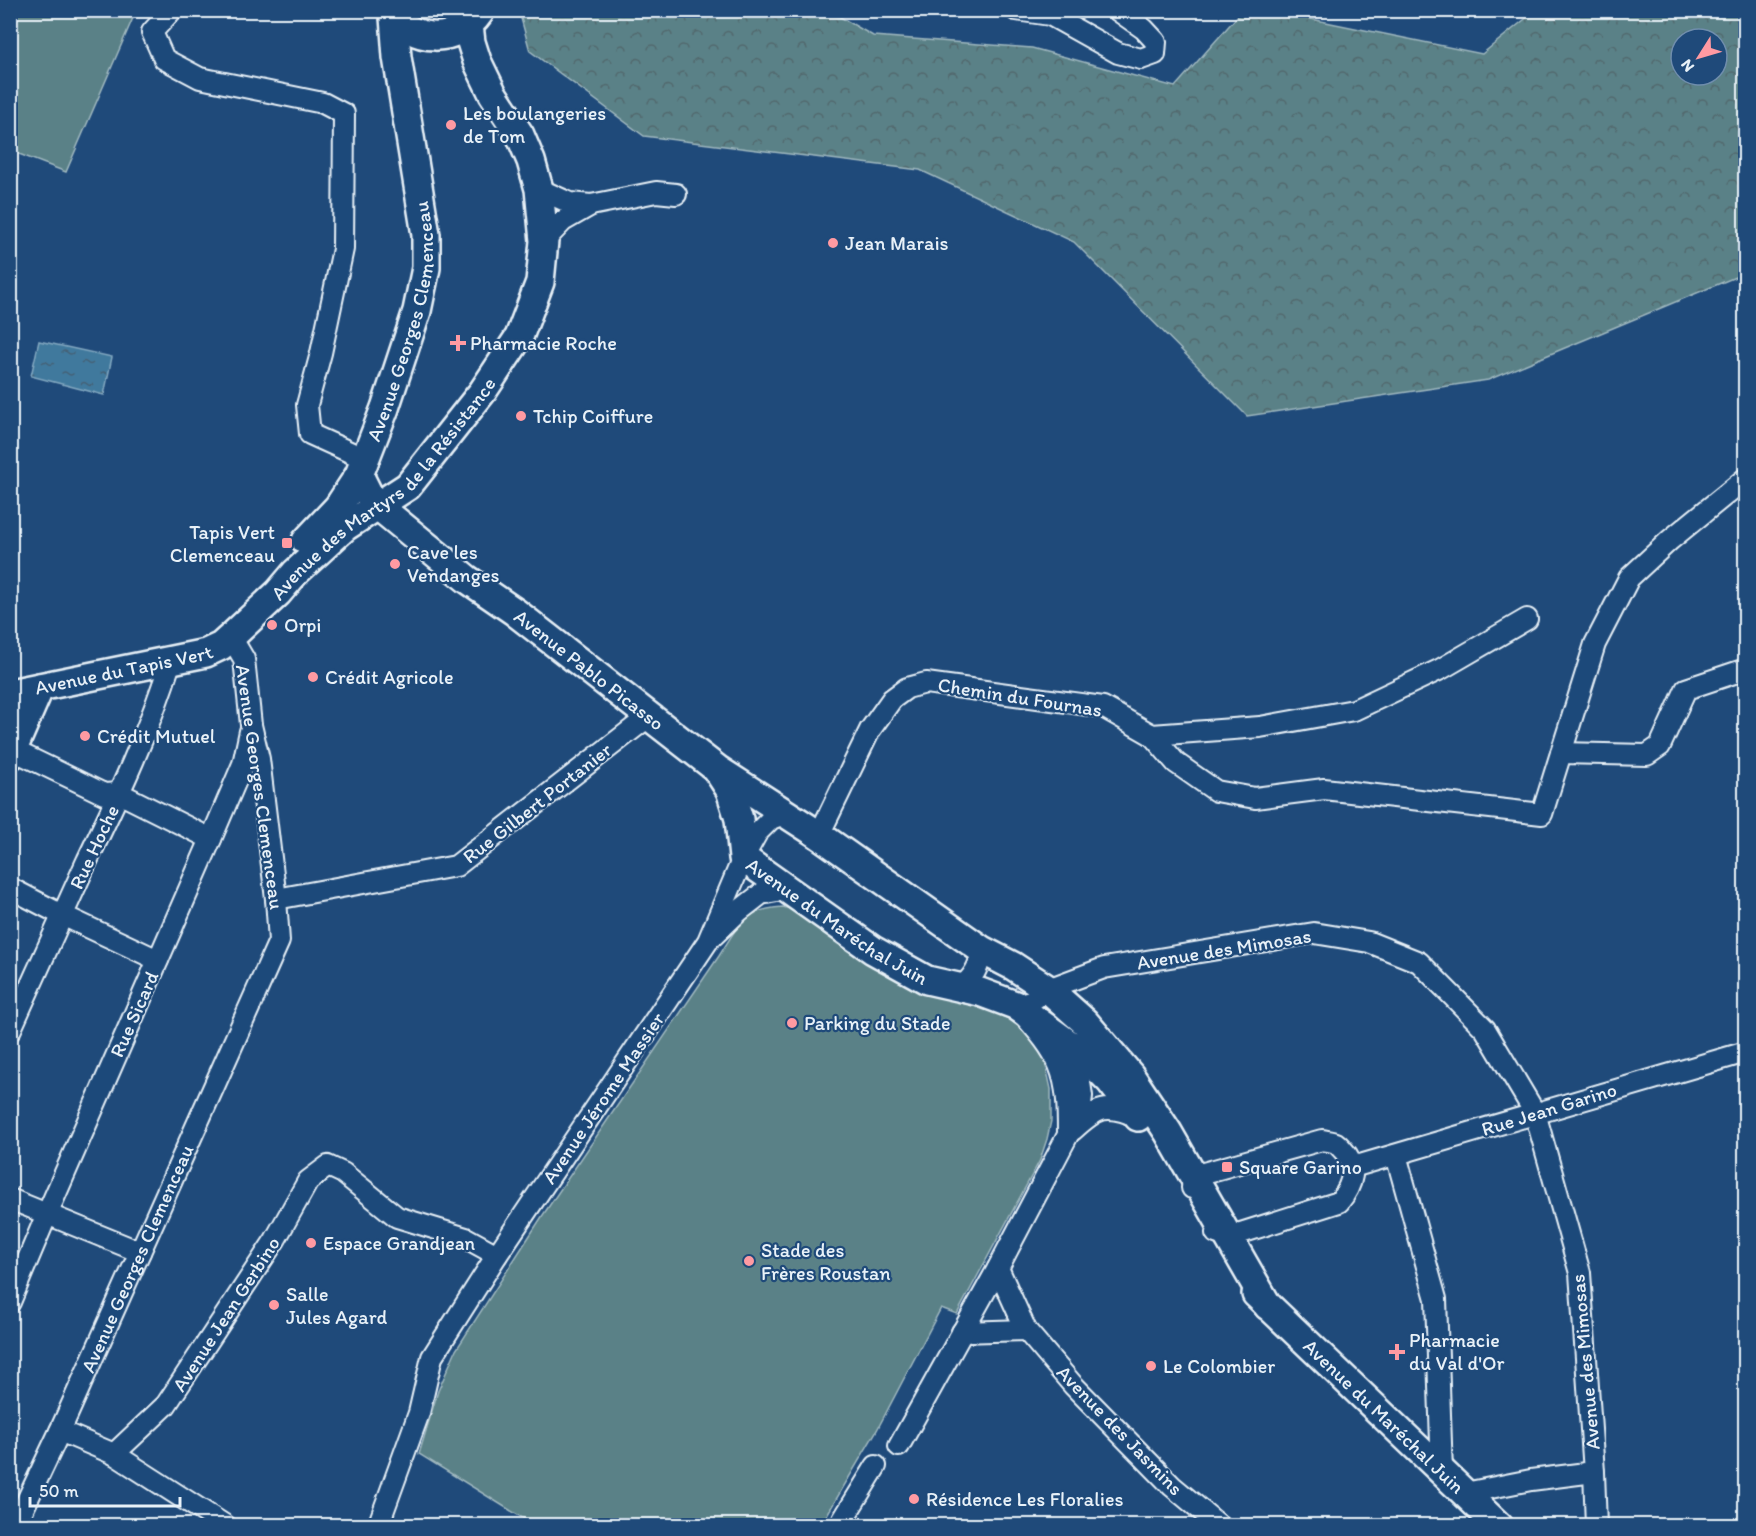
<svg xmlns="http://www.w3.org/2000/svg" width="1756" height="1536" viewBox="0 0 1756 1536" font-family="Itim,sans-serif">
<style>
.forest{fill:url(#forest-crowns);stroke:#a1b9c0;stroke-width:1.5;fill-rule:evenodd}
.pitch{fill:#5a8187;stroke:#a1b9c0;stroke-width:1.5}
.water{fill:url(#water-ripples);stroke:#84a9c1;stroke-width:1.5}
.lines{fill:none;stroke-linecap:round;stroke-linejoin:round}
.minor-casing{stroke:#e8f1f8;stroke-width:24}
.secondary-casing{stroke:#e8f1f8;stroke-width:32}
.minor{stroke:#1f4a7a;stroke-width:20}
.secondary{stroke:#1f4a7a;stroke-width:27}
.poi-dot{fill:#ff9aa2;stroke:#1f4a7a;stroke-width:2}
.labels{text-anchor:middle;stroke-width:4.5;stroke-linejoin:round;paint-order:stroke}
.poi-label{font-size:20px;fill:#e8f1f8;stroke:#1f4a7a;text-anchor:start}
.street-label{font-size:20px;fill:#e8f1f8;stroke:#1f4a7a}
</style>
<defs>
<pattern id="forest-crowns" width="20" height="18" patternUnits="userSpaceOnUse" patternTransform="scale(1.5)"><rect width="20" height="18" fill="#5a8187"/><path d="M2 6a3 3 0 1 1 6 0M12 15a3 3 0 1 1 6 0" fill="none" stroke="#51676c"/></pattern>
<pattern id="water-ripples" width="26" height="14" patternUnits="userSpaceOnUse" patternTransform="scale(1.5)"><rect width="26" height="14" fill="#41799d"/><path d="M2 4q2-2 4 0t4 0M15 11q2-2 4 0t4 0" fill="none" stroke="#446074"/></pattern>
</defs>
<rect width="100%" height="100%" fill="#1f4a7a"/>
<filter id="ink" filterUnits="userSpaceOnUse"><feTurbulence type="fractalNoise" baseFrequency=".0167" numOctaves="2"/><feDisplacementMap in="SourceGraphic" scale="12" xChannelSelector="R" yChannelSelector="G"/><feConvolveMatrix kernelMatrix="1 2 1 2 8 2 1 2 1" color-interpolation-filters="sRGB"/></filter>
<g filter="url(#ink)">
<!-- forest -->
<path class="forest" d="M519,11H830L873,36L1032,48L1175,87L1242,11H1272L1482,54L1535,11H1745V273L1488,380L1247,416L1074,242L920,170L644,136L530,51ZM1681,39H1717V75H1681Z"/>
<!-- pitch -->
<g class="pitch">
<polygon points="10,11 136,11 66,172 11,151"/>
<path d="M783,907L801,912L939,996L991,1011L1013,1021L1025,1029L1032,1036L1045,1062L1051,1089V1121L1047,1139L1040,1160L957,1314L941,1308L877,1430L821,1525H534L419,1454L438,1391L456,1350L543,1215L719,956C738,926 744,909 783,907Z"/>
</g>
<!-- water -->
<polygon class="water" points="39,341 112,357 104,395 31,376"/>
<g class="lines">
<defs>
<g id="minor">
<polyline points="172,10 152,32 164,59 200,78 323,103 344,114 343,249 321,353 307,405 310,434 365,459"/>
<polyline points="1016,10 1050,15 1118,53 1141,59 1155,54 1156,42 1144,29 1117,10"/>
<polyline points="539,189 570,203 591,205 656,192 676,194"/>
<polyline points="544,241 563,221 591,205"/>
<polyline points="1152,735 1176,763 1216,791 1255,798 1324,789 1542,814 1595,644 1629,578 1670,540 1746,478"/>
<polyline points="13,750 104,794 119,793 211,839"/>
<polyline points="1561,753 1647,755 1660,746 1686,689 1746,669"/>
<polyline points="819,835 870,730 892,699 907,688 926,683 1103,707 1152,735 1260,727 1354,710 1441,669 1527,619"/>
<polyline points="10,888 62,915 158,960"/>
<polyline points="276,899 456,866 648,717"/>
<polyline points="714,935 739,911 761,894 787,889"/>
<path d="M960,988C974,977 979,967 982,950L991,957"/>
<path d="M10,1031C36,974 61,918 87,861C118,796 150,729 171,660"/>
<path d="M1073,1130C1098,1107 1106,1103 1138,1117"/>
<path d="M1068,1134C1068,1111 1068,1087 1059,1065C1050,1043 1031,1024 1015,1005L1031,1001L1048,989L1104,968L1314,933L1369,942L1419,962L1485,1029L1535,1113L1580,1273L1594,1472L1596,1526"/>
<polyline points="1396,1155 1436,1299 1442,1472"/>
<polyline points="1353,1167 1746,1052"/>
<path d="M1192,1188L1193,1176L1322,1140C1326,1141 1332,1141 1336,1143C1339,1145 1341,1148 1343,1150C1359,1166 1352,1186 1339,1202L1228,1237L1216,1233"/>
<polyline points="10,1199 140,1252"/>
<polyline points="998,1268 1026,1330 1073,1385 1172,1486 1220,1526"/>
<polyline points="10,1302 47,1214 211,839 243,764 250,731"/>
<polyline points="962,1332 1026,1330"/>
<polyline points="60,1431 114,1454 226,1526"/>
<polyline points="899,1446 998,1268 1080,1112 1082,1096 1074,1042"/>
<polyline points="114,1454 166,1405 275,1240 308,1181 328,1166 343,1173 397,1217 466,1238 497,1255"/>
<polyline points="1465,1493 1531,1480 1594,1472"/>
<path id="s1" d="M15,1526L60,1431L279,941L276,899L259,759L251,725L244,659L231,637"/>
<polyline points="378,1526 419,1413 432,1357 497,1255 708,941 743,858 757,833 771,819 779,816 792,817"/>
<polyline points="839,1526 876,1466"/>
</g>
<g id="secondary">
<path d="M391,10C412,45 458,44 480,12"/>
<path id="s2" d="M359,475L370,497L378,506L467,579L515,612L717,769L819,835L982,950L1013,966L1048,989L1085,1022L1130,1075L1168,1132L1268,1306"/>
<path id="s3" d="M306,541L338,507L359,475L385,408L417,311L426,268V235L397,57L394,17"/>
<path id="s4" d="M10,693L206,653L221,646L231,637L278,593L295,573L345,527L408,486L483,391L519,337L540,282L544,241L539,189L531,161L520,135L493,94L477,61L471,42L469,25"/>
<polyline points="10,756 40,687"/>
<path id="s5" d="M717,770L730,790L739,819L743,858L873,950L927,980L980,992L1015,1005L1076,1049L1096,1067L1110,1081L1138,1117"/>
<path id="s6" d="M1256,1294L1499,1526"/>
</g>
</defs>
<!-- minor casing -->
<use href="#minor" class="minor-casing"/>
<!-- secondary casing -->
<use href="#secondary" class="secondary-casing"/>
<!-- minor -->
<use href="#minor" class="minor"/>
<!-- secondary -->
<use href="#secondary" class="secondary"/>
</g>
</g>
<!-- markers -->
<g class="poi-dot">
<circle cx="451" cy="125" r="6"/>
<circle cx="833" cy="243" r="6"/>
<path d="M455 334h6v6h6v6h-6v6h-6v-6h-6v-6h6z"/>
<circle cx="521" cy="416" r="6"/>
<rect x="281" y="537" width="12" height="12" rx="3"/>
<circle cx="395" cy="564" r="6"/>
<circle cx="272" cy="625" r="6"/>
<circle cx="313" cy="677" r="6"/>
<circle cx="85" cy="736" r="6"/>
<circle cx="792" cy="1023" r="6"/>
<rect x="1221" y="1161" width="12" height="12" rx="3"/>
<circle cx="311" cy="1243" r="6"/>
<circle cx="749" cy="1261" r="6"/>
<circle cx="274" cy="1305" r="6"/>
<path d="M1394 1343h6v6h6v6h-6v6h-6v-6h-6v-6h6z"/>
<circle cx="1151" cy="1366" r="6"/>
<circle cx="914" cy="1499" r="6"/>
</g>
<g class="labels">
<!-- poi labels -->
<g class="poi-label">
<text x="463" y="120">Les boulangeries<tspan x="463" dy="23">de Tom</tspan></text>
<text x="845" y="250">Jean Marais</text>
<text x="470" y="350">Pharmacie Roche</text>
<text x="533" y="423">Tchip Coiffure</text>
<text x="275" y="539" text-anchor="end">Tapis Vert<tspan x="275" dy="23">Clemenceau</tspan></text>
<text x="407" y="559">Cave les<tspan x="407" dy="23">Vendanges</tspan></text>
<text x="284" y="632">Orpi</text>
<text x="325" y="684">Crédit Agricole</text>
<text x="97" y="743">Crédit Mutuel</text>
<text x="804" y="1030">Parking du Stade</text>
<text x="1239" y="1174">Square Garino</text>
<text x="323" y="1250">Espace Grandjean</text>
<text x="761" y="1257">Stade des<tspan x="761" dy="23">Frères Roustan</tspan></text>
<text x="286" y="1301">Salle<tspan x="286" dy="23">Jules Agard</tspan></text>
<text x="1409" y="1347">Pharmacie<tspan x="1409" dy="23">du Val d'Or</tspan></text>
<text x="1163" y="1373">Le Colombier</text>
<text x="926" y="1506">Résidence Les Floralies</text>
</g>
<!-- street labels -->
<g class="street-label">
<text dy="7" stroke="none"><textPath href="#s3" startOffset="246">Avenue Georges Clemenceau</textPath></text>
<text dy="7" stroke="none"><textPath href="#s4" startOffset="444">Avenue des Martyrs de la Résistance</textPath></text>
<text dy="7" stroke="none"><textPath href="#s4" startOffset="116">Avenue du Tapis Vert</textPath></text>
<text dy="7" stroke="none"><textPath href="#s2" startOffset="304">Avenue Pablo Picasso</textPath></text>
<text transform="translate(1020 697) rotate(9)" y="7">Chemin du Fournas</text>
<text transform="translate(260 787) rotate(82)" y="7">Avenue Georges Clemenceau</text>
<text transform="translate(537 803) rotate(-38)" y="7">Rue Gilbert Portanier</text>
<text transform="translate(94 847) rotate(-65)" y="7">Rue Hoche</text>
<text dy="7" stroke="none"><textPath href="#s5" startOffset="207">Avenue du Maréchal Juin</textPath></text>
<text transform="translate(1224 949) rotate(-9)" y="7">Avenue des Mimosas</text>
<text transform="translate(134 1014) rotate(-66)" y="7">Rue Sicard</text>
<text transform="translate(603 1098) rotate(-56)" y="7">Avenue Jérome Massier</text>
<text transform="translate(1549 1109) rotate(-17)" y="7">Rue Jean Garino</text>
<text dy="7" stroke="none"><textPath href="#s1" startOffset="294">Avenue Georges Clemenceau</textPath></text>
<text transform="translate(226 1314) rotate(-57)" y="7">Avenue Jean Gerbino</text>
<text transform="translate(1585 1362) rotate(-95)" y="7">Avenue des Mimosas</text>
<text dy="7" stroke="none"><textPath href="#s6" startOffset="177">Avenue du Maréchal Juin</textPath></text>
<text transform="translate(1120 1430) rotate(46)" y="7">Avenue des Jasmins</text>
</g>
</g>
<!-- margin -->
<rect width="1756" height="1536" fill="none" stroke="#1f4a7a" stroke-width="36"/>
<rect x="18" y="18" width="1720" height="1500" fill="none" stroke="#e8f1f8" stroke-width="2" filter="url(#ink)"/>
<!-- north arrow -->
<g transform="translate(1699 57) rotate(233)"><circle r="28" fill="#1f4a7a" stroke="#6f8dac" stroke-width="1.5"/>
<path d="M0-4.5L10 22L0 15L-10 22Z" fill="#ff9aa2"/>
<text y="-9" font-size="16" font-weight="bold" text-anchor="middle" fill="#e8f1f8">N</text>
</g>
<!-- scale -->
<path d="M30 1497v9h150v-9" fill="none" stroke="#e8f1f8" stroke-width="3"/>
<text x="39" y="1497" font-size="18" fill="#e8f1f8" stroke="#1f4a7a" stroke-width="4.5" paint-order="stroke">50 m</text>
</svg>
